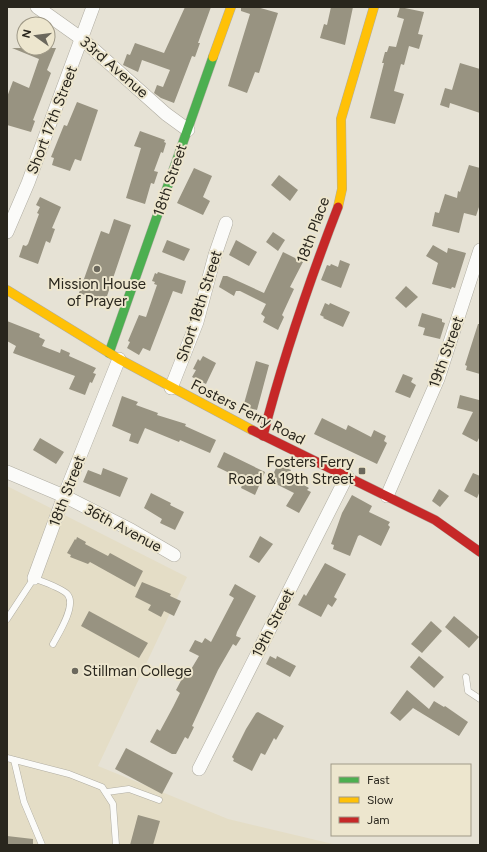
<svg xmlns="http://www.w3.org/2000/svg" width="487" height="852" viewBox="0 0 487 852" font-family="Figtree,sans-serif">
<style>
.built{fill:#e4ddc6}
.building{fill:#989381}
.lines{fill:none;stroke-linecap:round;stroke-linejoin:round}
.lane-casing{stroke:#b0ada2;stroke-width:7}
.street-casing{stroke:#b0ada2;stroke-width:14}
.fast-casing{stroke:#b0ada2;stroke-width:10}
.slow-casing{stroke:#b0ada2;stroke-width:10}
.jam-casing{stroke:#b0ada2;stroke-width:10}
.lane{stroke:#fbfbf9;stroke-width:6}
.street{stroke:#fbfbf9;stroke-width:13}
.fast{stroke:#4caf50;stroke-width:9}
.slow{stroke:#ffc107;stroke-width:9}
.jam{stroke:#c62828;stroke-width:9}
.poi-dot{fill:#6b685d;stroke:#ede6ce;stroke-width:1.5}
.labels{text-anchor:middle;stroke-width:4;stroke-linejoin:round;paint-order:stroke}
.street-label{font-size:15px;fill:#29261d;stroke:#ede6ce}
.poi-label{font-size:15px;fill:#29261d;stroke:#ede6ce}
</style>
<rect width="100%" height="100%" fill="#e6e2d5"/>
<!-- built -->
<polygon class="built" points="7,486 187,577 98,766 228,819 337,845 7,845"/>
<!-- building -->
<g class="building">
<polygon points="185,7 211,7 198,43 200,43 195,57 192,56 174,103 161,98 154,93 157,85 163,87 170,70 142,60 138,72 123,65 127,54 130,55 135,43 164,53"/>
<polygon points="241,7 257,7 278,13 259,73 255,72 247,93 228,86 250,14 241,11"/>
<polygon points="331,7 353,7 345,45 320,38 324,24 327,25"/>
<polygon points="400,7 424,12 418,34 423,35 419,49 409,46 404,65 401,64 394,91 404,94 395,124 370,118 384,63 382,63 385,52 387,52 389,46 396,47 404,19 397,17"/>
<polygon points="12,48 56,48 47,70 51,73 33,120 35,121 31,132 7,125 7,97 13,81 29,88 39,59"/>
<polygon points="460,63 480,69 480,113 450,103 449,108 440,105 445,88 452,90"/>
<polygon points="77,102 98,110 81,161 75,159 70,171 52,165 54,158 51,157 64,125 67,126"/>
<polygon points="140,131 165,140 164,142 166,143 163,153 161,152 154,171 158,172 154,184 151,183 145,204 126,198 141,148 134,146"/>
<polygon points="469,165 480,168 480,204 476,216 464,213 459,233 432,226 435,212 439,213 445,194 457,198 458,191 460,192"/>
<polygon points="194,168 212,176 203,197 210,201 203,215 177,203"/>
<polygon points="279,175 298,190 290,201 271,185"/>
<polygon points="40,197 61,207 52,228 55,229 50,243 46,241 38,264 19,257 23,245 26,246 28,244 39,214 37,213 40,207 36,205"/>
<polygon points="114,219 131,225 105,302 79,293 101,231 109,234"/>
<polygon points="273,232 285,240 278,251 266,242"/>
<polygon points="167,240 190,249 184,261 162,252"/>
<polygon points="236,240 257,252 249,266 229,255"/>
<polygon points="433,245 447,253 448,248 466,253 455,288 452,287 451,289 432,284 438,263 426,256"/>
<polygon points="283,252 303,262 290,287 294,289 282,315 284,317 278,330 263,322 265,317 261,314 266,304 240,291 236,291 234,296 219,287 223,276 227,276 264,293"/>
<polygon points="340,260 350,264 341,288 321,280 327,265 330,266 331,264 338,267"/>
<polygon points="158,272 186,281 182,294 173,291 150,351 143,348 139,355 127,348 130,342 128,341 139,315 146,317 157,285 154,284 155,282 152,281 155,273 157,274"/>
<polygon points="406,286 418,297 406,308 395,298"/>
<polygon points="325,303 329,305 330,303 350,312 343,327 323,318 324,317 320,315"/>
<polygon points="422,313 442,319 442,322 445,323 440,339 423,335 425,328 418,326"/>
<polygon points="7,321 40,334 39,337 45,340 42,346 60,353 61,349 70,353 69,356 96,368 93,373 96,374 92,383 90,382 85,395 69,389 75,376 13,353 16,346 7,341"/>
<polygon points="478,324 480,324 480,374 466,370 467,366 465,365"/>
<polygon points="203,356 216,363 206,384 192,377 196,370 193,369 198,359 200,361"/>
<polygon points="256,361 269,365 257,410 243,407"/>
<polygon points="403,374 413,378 411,382 416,385 410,398 395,392"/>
<polygon points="460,395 479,400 480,397 480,436 477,442 462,434 473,412 457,408"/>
<polygon points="122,396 138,402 136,405 158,413 157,415 186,424 185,426 216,440 210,453 180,440 179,442 145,428 138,444 129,441 131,434 112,426"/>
<polygon points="322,418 346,430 348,425 371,437 374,430 386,436 384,441 387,443 377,464 314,434"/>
<polygon points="40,438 64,452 56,464 33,450"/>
<polygon points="224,452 265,472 255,495 241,488 244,480 217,467"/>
<polygon points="277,466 281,468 281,466 291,470 290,472 293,474 291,478 309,488 307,490 311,492 299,513 286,506 294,493 270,481"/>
<polygon points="103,468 128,478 120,497 83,482 88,470 101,475"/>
<polygon points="473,473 480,476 480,491 477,498 464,491"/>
<polygon points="439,489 449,496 440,507 432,501"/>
<polygon points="151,493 171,503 170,505 184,512 175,530 160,523 162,519 144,508"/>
<polygon points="352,495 372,506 369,512 390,522 388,525 390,527 381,546 360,535 358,536 350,556 333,549 334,545 331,544 342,513"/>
<polygon points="260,536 273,544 259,563 249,557"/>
<polygon points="77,537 86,542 85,544 108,556 110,553 143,571 135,587 90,562 88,564 70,557 71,555 67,553 75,539 76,540"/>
<polygon points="325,563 346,574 334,597 337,599 332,607 328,604 321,617 298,605 304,594 306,596"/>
<polygon points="142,582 171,594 170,596 181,601 174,616 164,611 161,617 148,610 151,605 135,597"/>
<polygon points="235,584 256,596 237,632 236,636 241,638 236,646 233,644 218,670 192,726 194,727 188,739 185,737 176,754 172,754 150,742 157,729 160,731 173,707 180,693 176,690 184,675 187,676 199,656 189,651 195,640 202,643 205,638 211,642 234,598 229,595"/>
<polygon points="89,611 148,643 139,658 81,626"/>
<polygon points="454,616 479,637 469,648 445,627"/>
<polygon points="431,621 442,631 422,653 411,644"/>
<polygon points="270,656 276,659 277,656 296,666 290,677 266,664"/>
<polygon points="419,656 444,677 434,688 410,667"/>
<polygon points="407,690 429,709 434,701 444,707 445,706 468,722 459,736 413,708 400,721 390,713"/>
<polygon points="258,712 284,726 276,740 274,738 265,755 261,753 252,771 233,761 234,759 232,757 246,729 256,713"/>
<polygon points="126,748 173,773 162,794 115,769"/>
<polygon points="138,815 160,821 153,845 130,845"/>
<polygon points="7,836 33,839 33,845 7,845"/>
</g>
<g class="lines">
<defs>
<g id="lane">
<path d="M7,619L34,578C42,582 63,588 68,595C76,606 59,633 53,644"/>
<polyline points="466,677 468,691 480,699"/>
<polyline points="7,758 69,774 102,787 113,804 116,845"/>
<polyline points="14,760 24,802 42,845"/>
<polyline points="107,792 129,789 159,800"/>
</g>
<g id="street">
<polyline points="37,7 82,39 166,114 188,130"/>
<polyline points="7,232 28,183 93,7"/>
<polyline points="171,388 197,322 215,255 226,223"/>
<polyline points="7,472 64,496 131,530 174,555"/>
<polyline points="387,496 438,379 480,250"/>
<polyline points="34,578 64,496 119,359"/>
<polyline points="199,769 347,476"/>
</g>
<polyline id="fast" points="109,353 213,57"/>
<g id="slow">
<polyline points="213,57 231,7"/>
<polyline points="338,207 342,189 341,119 374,7"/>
<polyline points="7,290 119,359 252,430"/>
</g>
<g id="jam">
<polyline points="252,430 435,520 480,552"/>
<path d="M263,436C283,358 309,282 338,207"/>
</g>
</defs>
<!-- lane casing -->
<use href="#lane" class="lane-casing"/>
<!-- street casing -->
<use href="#street" class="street-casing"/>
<!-- fast casing -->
<use href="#fast" class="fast-casing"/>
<!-- slow casing -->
<use href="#slow" class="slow-casing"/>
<!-- jam casing -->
<use href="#jam" class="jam-casing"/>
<!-- lane -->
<use href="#lane" class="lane"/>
<!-- street -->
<use href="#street" class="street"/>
<!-- fast -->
<use href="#fast" class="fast"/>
<!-- slow -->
<use href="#slow" class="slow"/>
<!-- jam -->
<use href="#jam" class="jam"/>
</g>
<!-- markers -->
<g class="poi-dot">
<circle cx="97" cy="269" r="4"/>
<rect x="358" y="467" width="8" height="8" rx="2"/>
<circle cx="75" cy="671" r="4"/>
</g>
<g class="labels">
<!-- street labels -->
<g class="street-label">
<text transform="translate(114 67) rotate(41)" y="5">33rd Avenue</text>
<text transform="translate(52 120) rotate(-69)" y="5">Short 17th Street</text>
<text transform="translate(170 180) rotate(-71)" y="5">18th Street</text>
<text transform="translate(313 230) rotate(-70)" y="5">18th Place</text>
<text transform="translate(199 306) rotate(-72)" y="5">Short 18th Street</text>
<text transform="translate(446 352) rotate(-70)" y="5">19th Street</text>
<text transform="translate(248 412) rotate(27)" y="5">Fosters Ferry Road</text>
<text transform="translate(67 491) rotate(-69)" y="5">18th Street</text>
<text transform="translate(123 528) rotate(28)" y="5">36th Avenue</text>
<text transform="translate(273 623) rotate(-63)" y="5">19th Street</text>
</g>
<!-- poi labels -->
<g class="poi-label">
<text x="97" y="289">Mission House<tspan x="97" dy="17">of Prayer</tspan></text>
<text x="354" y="467" text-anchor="end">Fosters Ferry<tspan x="354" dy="17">Road &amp; 19th Street</tspan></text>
<text x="83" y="676" text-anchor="start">Stillman College</text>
</g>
</g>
<!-- border -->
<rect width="487" height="852" fill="none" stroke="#29261d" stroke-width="16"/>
<!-- legend -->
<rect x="331" y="764" width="140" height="72" fill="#ede6ce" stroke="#9f9987"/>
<rect x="339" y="777" width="20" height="6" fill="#4caf50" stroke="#9f9987"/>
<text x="367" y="784" font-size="12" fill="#29261d">Fast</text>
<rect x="339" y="797" width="20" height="6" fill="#ffc107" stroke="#9f9987"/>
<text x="367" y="804" font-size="12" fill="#29261d">Slow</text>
<rect x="339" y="817" width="20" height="6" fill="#c62828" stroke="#9f9987"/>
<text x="367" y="824" font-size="12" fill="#29261d">Jam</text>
<!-- north arrow -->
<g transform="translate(36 36) rotate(284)"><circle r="19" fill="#ede6ce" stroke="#9f9987"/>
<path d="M0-3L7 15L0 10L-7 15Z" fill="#6b685d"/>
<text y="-6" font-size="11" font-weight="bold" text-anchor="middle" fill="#29261d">N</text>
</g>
</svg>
